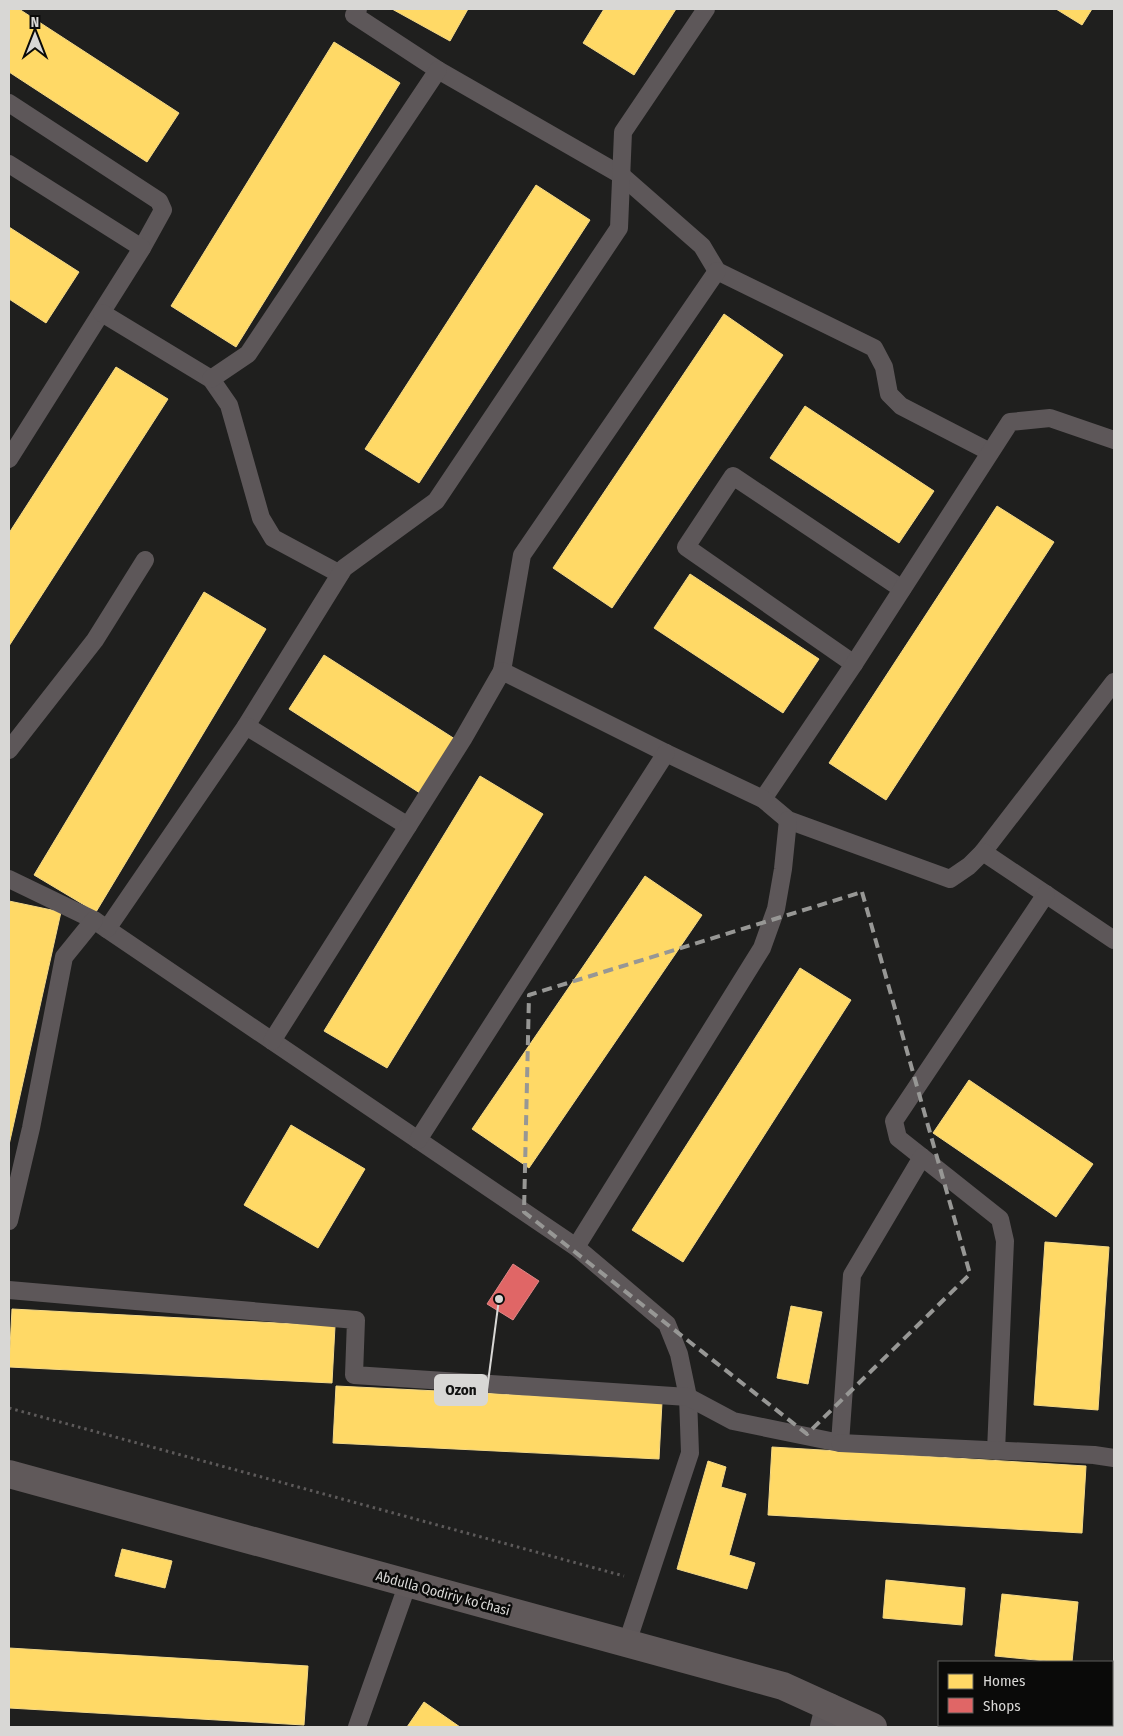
<svg xmlns="http://www.w3.org/2000/svg" width="1123" height="1736" viewBox="0 0 1123 1736" font-family="'Fira Sans Condensed',sans-serif">
<style>
.homes{fill:#ffd966;stroke:#f3d887}
.shops{fill:#e06666;stroke:#de8887}
.lines{fill:none;stroke-linecap:round;stroke-linejoin:round}
.path{stroke:#5d5a5a;stroke-width:3;stroke-dasharray:2.5 4;stroke-linecap:butt}
.lane{stroke:#5d5759;stroke-width:18}
.street{stroke:#5d5759;stroke-width:28}
.secondary{stroke:#60595a;stroke-width:28}
.marked{fill:none;stroke:#979795;stroke-width:4;stroke-dasharray:10 6;stroke-linejoin:round}
.labels{text-anchor:middle;stroke-width:5;stroke-linejoin:round;paint-order:stroke}
.street-label{font-size:14px;fill:#d8d7d5;stroke:#0a0a09}
.leader{fill:none;stroke:#d8d7d5;stroke-width:2}
.callout-dot{fill:#d8d7d5;stroke:#0a0a09;stroke-width:2}
.callout{fill:#d8d7d5;stroke:#d8d7d5;stroke-width:2}
.callout-label{font-size:15px;text-anchor:middle;font-weight:bold;fill:#111}
</style>
<rect width="100%" height="100%" fill="#1f1f1e"/>
<!-- homes -->
<g class="homes">
<polygon points="9,9 19,9 179,113 147,162 9,72"/>
<polygon points="392,9 468,9 450,41"/>
<polygon points="604,9 676,9 634,75 583,43"/>
<polygon points="1056,9 1092,9 1082,25"/>
<polygon points="334,42 400,83 236,347 171,306"/>
<polygon points="536,185 590,220 419,483 365,449"/>
<polygon points="9,227 79,272 46,323 9,299"/>
<polygon points="724,314 783,355 612,608 553,568"/>
<polygon points="116,367 168,399 9,646 9,533"/>
<polygon points="805,406 934,491 899,543 770,458"/>
<polygon points="997,506 1054,542 886,800 829,763"/>
<polygon points="690,574 819,659 783,713 654,628"/>
<polygon points="204,592 266,629 96,912 34,875"/>
<polygon points="324,655 458,741 423,795 289,709"/>
<polygon points="480,776 543,814 387,1068 324,1031"/>
<polygon points="645,876 702,915 529,1168 472,1129"/>
<polygon points="9,901 61,912 9,1145"/>
<polygon points="800,968 851,1000 683,1262 632,1230"/>
<polygon points="969,1080 1093,1164 1056,1217 933,1133"/>
<polygon points="291,1125 365,1169 318,1248 244,1205"/>
<polygon points="1045,1242 1109,1247 1098,1410 1034,1405"/>
<polygon points="791,1306 822,1312 808,1384 777,1378"/>
<polygon points="12,1309 335,1326 332,1383 9,1367"/>
<polygon points="336,1386 662,1402 659,1459 333,1443"/>
<polygon points="772,1447 1086,1466 1082,1533 768,1515"/>
<polygon points="708,1461 726,1467 721,1487 746,1494 729,1555 755,1563 747,1589 677,1569"/>
<polygon points="122,1549 172,1561 165,1588 115,1576"/>
<polygon points="886,1580 965,1588 962,1625 883,1618"/>
<polygon points="1002,1594 1078,1602 1072,1662 1056,1662 995,1656"/>
<polygon points="9,1648 308,1666 304,1725 9,1708"/>
<polygon points="424,1702 460,1727 407,1727"/>
</g>
<!-- shops -->
<polygon class="shops" points="513,1264 539,1281 513,1320 487,1304"/>
<g class="lines">
<!-- path -->
<polyline class="path" points="9,1408 624,1576"/>
<!-- lane -->
<g class="lane">
<polyline points="358,9 354,15 438,70 621,175 702,246 717,271 874,348 884,367 889,394 901,406 990,452"/>
<polyline points="9,103 159,201 163,210 142,248"/>
<polyline points="9,164 142,248 9,459"/>
<polyline points="102,313 211,379 229,405 261,518 273,538 340,574"/>
<polyline points="211,379 248,354 438,70"/>
<polyline points="854,664 686,547 733,476 902,589"/>
<polyline points="502,671 522,555 717,271"/>
<polyline points="246,726 344,568 436,501 619,228 623,132 706,9"/>
<polyline points="9,750 95,640 145,560"/>
<polyline points="763,799 854,664 1010,422 1050,418 1114,440"/>
<polyline points="983,852 1114,682"/>
<polyline points="9,879 94,920 107,929 576,1247 667,1324 679,1354 688,1397 690,1453 627,1643"/>
<polyline points="107,929 246,726 408,826"/>
<polyline points="272,1041 463,739 502,671 666,753 763,799 788,820 950,879 969,866 983,852 1114,940"/>
<polyline points="418,1140 666,753"/>
<polyline points="922,1157 898,1138 894,1121 1046,894"/>
<polyline points="9,1221 31,1128 64,957 94,920"/>
<polyline points="576,1247 762,948 776,909 783,869 788,820"/>
<polyline points="9,1290 356,1320 354,1375 688,1397 733,1421 840,1443 852,1275 922,1157 1000,1219 1005,1241 996,1451"/>
<polyline points="840,1443 1094,1455 1114,1458"/>
<polyline points="1112,1679 1114,1670"/>
<polyline points="357,1727 408,1583"/>
<polyline points="1098,1727 1099,1725"/>
</g>
<!-- street -->
<polyline class="street" points="824,1727 829,1707"/>
<!-- secondary -->
<polyline class="secondary" points="9,1474 783,1686 873,1727"/>
</g>
<!-- marked area -->
<path class="marked" d="M862,892L970,1274L807,1434L524,1212L529,995Z"/>
<g class="labels">
<!-- street labels -->
<g class="street-label">
<text transform="translate(443 1593) rotate(15)" y="5">Abdulla Qodiriy koʻchasi</text>
</g>
</g>
<!-- callouts -->
<path class="leader" d="M499 1299L487 1390"/>
<circle class="callout-dot" cx="499" cy="1299" r="5"/>
<rect class="callout" x="435" y="1375" width="52" height="30" rx="5"/>
<g class="callout-label">
<text x="461" y="1395">Ozon</text>
</g>
<!-- border -->
<rect width="1123" height="1736" fill="none" stroke="#d8d7d5" stroke-width="20"/>
<!-- legend -->
<rect x="938" y="1661" width="175" height="65" fill="#0a0a09" stroke="#5c5c5b"/>
<rect x="948" y="1674" width="25" height="15" fill="#ffd966" stroke="#5c5c5b"/>
<text x="983" y="1686" font-size="15" fill="#d8d7d5">Homes</text>
<rect x="948" y="1698" width="25" height="15" fill="#e06666" stroke="#5c5c5b"/>
<text x="983" y="1711" font-size="15" fill="#d8d7d5">Shops</text>
<!-- north arrow -->
<g transform="translate(35 35)" stroke="#0a0a09" stroke-width="4" paint-order="stroke">
<path d="M0-4L9 19L0 12L-9 19Z" fill="#d8d7d5"/>
<text y="-8" font-size="14" font-weight="bold" text-anchor="middle" fill="#d8d7d5">N</text>
</g>
</svg>
